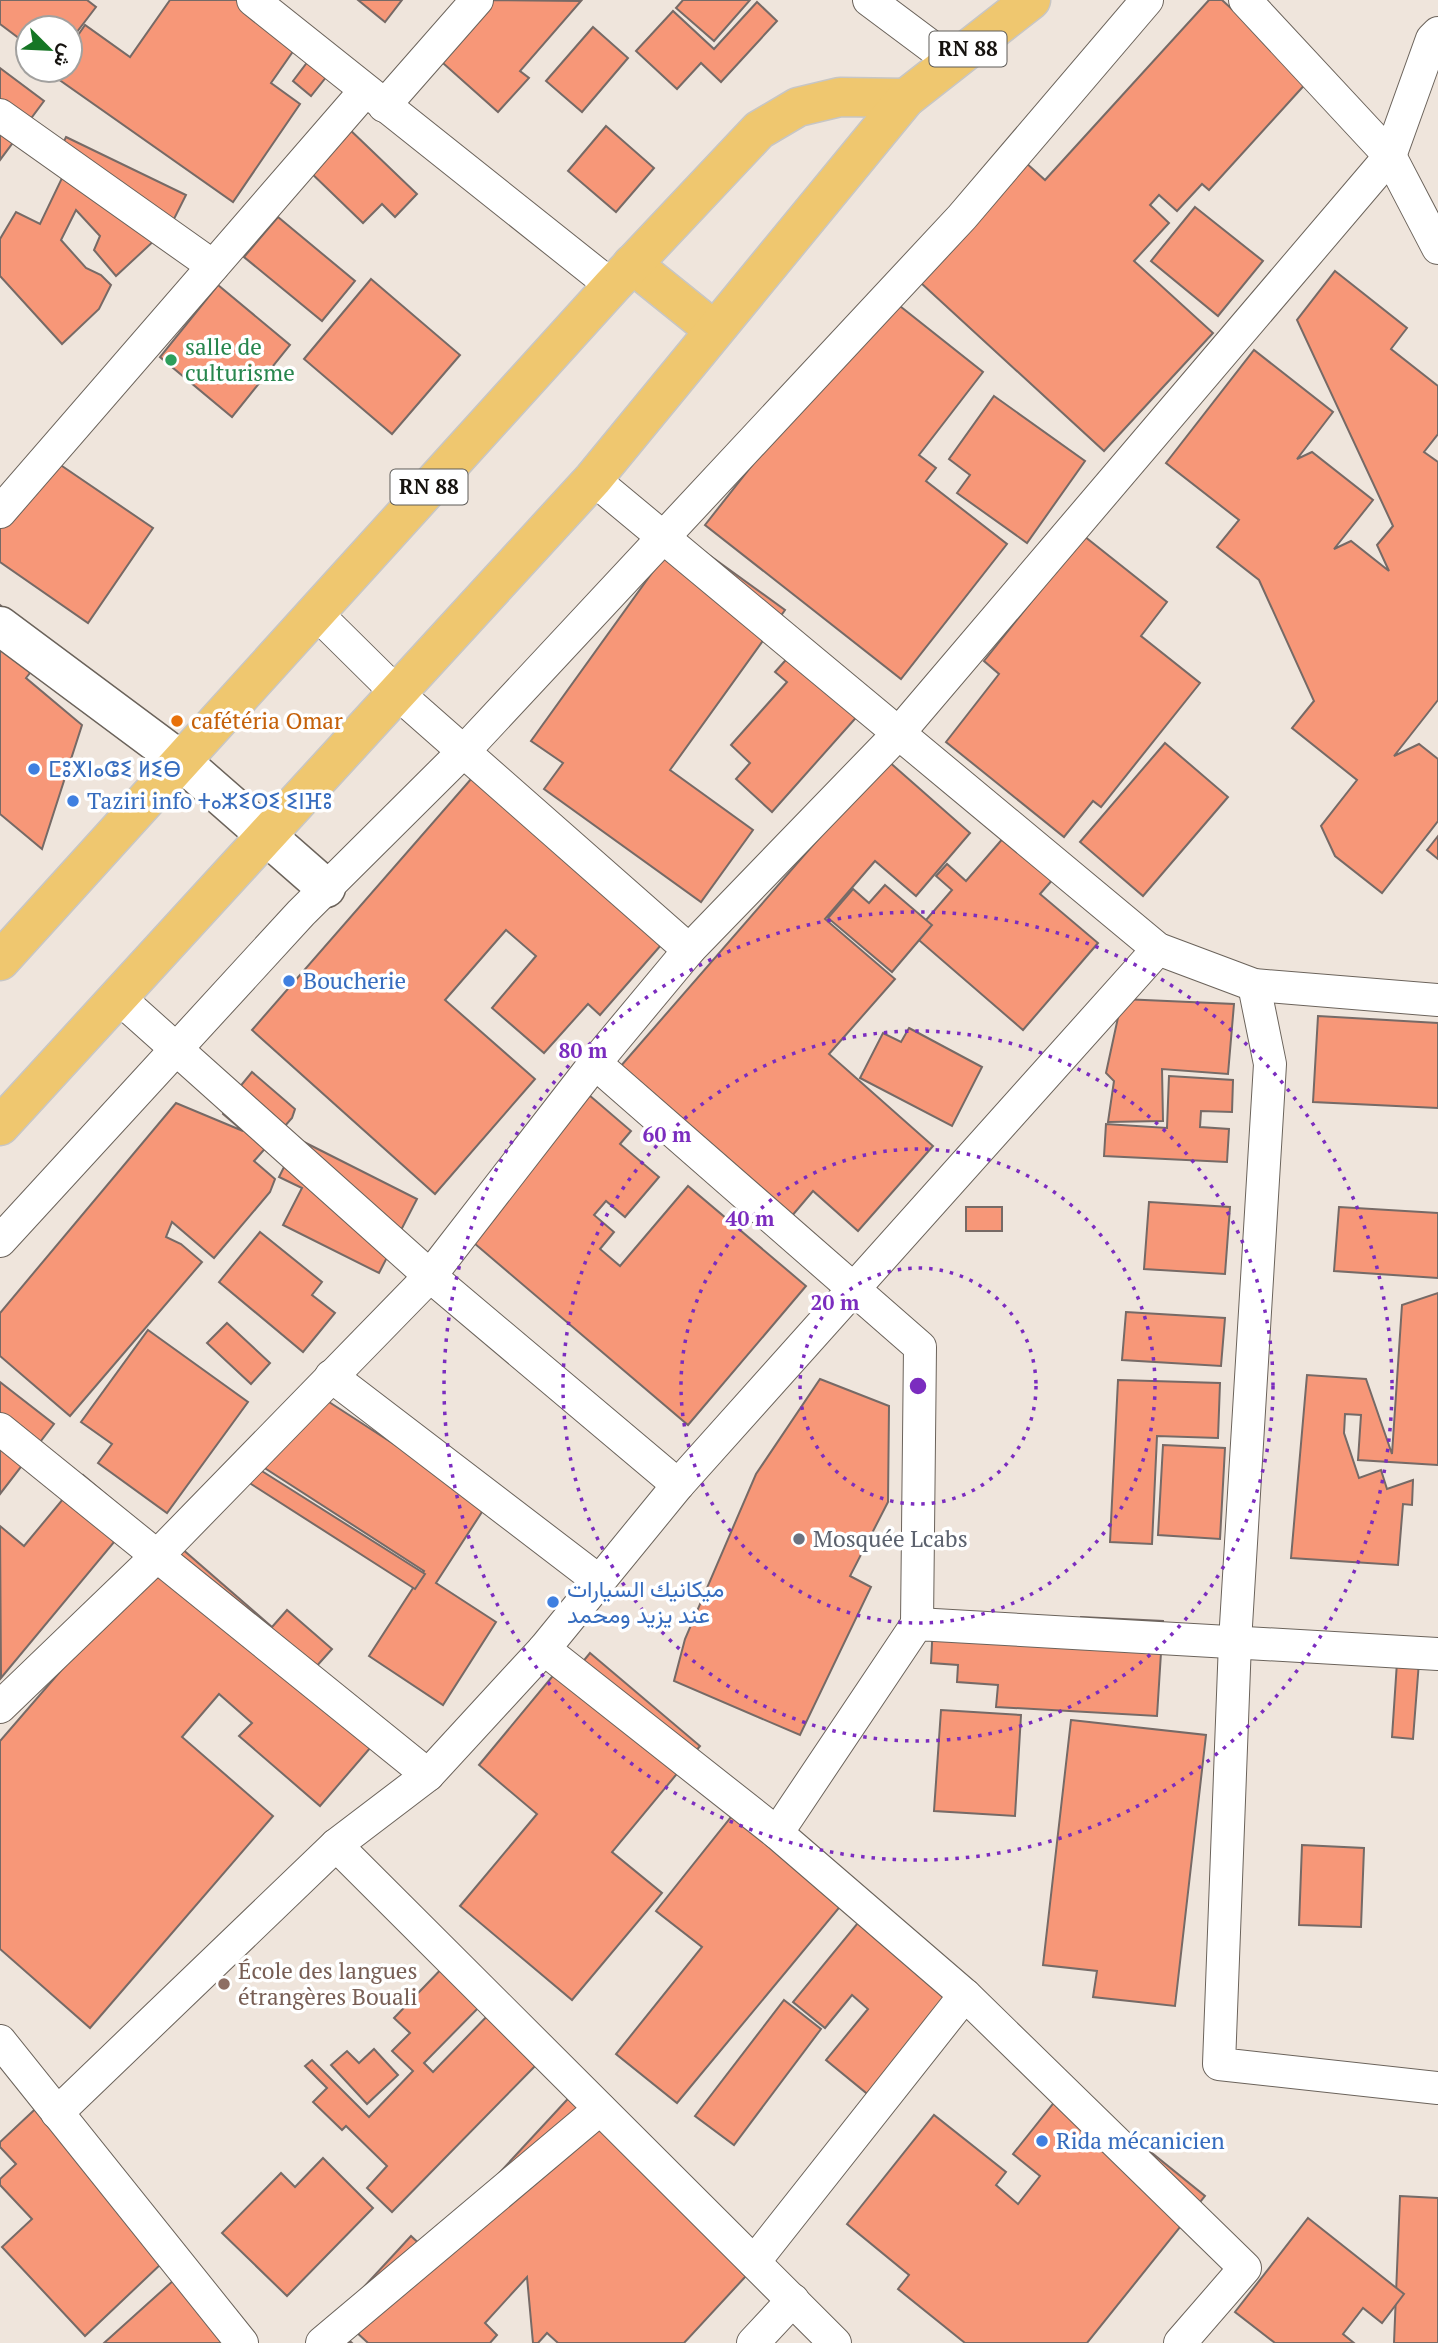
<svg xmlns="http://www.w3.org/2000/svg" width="1438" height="2343" viewBox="0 0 1438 2343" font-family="'PT Serif',Vazirmatn,'Noto Sans Tifinagh',serif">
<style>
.building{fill:#f79778;stroke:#766a66;stroke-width:2}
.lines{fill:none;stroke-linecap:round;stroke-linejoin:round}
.street-casing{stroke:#6b635b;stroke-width:34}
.secondary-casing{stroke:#6b635b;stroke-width:41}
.primary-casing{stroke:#c7c6c5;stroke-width:41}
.street{stroke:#fff;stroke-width:32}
.secondary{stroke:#fff;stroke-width:38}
.primary{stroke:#efc76f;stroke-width:38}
.ring{fill:none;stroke:#7b2cbf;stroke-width:3.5;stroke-dasharray:3.5 7}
.leisure-dot{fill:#2e9e5b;stroke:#fff;stroke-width:2.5}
.food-dot{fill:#e8710a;stroke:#fff;stroke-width:2.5}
.shop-dot{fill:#3f7fe0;stroke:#fff;stroke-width:2.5}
.worship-dot{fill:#6b7280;stroke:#fff;stroke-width:2.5}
.education-dot{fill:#8d6e63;stroke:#fff;stroke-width:2.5}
.labels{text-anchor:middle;stroke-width:7;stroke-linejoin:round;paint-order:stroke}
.shield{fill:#fff;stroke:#5c5a57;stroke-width:2}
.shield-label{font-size:21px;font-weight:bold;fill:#16130f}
.leisure-label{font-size:23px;fill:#27864d;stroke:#fff;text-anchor:start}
.food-label{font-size:23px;fill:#c56008;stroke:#fff;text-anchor:start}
.shop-label{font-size:23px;fill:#366cbe;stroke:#fff;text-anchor:start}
.worship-label{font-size:23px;fill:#5b616d;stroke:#fff;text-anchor:start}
.education-label{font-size:23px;fill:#785e54;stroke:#fff;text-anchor:start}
.centre{fill:#7b2cbf;stroke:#fff;stroke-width:3.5}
.ring-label{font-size:21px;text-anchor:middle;font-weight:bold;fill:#7b2cbf;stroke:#fff;stroke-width:7;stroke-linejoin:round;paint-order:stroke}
</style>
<rect width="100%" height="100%" fill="#efe5dc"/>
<!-- building -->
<g class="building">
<polygon points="0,0 87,0 96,7 70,41 70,28 28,28 28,45 0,24"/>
<polygon points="170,0 271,0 310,27 271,83 300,104 233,202 51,74 54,70 70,70 70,47 85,25 130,57"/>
<polygon points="358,0 402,0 385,22"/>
<polygon points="484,0 581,1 520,71 529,78 498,112 435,56"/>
<polygon points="683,0 750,0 714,41 676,8"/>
<polygon points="1209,0 1222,0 1309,80 1209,190 1202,184 1177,211 1159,195 1150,205 1169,223 1134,261 1213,333 1104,451 909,272 1024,161 1045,180"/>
<polygon points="757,2 777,21 721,82 701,63 677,89 636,51 673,11 714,49"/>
<polygon points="593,27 628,58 582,112 546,81"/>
<polygon points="312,56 331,71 311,96 293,81"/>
<polygon points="0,68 44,101 0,160"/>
<polygon points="346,126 417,194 395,217 382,204 363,223 306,168"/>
<polygon points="606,126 654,168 616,212 568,171"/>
<polygon points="66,137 186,195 171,225 116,276 94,250 100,236 76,210 61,240 86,268 101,275 111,285 99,309 62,344 0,276 0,239 16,212 40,224 64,174 54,162"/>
<polygon points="1195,207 1263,261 1218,316 1151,261"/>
<polygon points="278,217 355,281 322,321 244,257"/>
<polygon points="1335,271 1407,328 1391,349 1438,386 1438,434 1424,452 1438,462 1438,700 1394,756 1419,744 1438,759 1438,821 1382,893 1335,856 1321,826 1357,780 1292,728 1314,701 1259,580 1217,547 1239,520 1166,463 1254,350 1333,412 1297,459 1312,452 1373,500 1334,549 1351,541 1389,571 1377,545 1393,526 1297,320"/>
<polygon points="371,279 460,355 392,434 304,359"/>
<polygon points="218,285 290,345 232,417 160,357"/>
<polygon points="886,295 983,372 919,455 936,468 926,481 1007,544 901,679 705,525"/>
<polygon points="994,396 1085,461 1027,543 957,493 970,475 949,459"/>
<polygon points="40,451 153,528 88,623 0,562 0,509"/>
<polygon points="680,534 785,610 670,770 753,830 701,902 544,789 563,763 531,741"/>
<polygon points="1084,536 1167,602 1141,636 1200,683 1101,807 1093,801 1064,837 946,742 999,674 984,661"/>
<polygon points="0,605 50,648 26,678 82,725 42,849 0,814"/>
<polygon points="802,642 869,703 772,812 736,779 750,763 731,745 787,682 775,672"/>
<polygon points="1165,743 1228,797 1143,896 1080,842"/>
<polygon points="887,760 970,833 916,896 875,861 825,919 895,979 829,1054 933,1146 858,1231 813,1191 791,1217 620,1067"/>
<polygon points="485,763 675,929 600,1015 588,1004 544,1053 492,1008 536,956 506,930 445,1000 535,1079 435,1194 252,1030"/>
<polygon points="1005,836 1054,878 1040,894 1098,943 1023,1030 913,935 952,890 936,876 947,864 966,881"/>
<polygon points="1438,836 1438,859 1427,850"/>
<polygon points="885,885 932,925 892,972 828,918 853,889 869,903"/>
<polygon points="1122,999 1234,1004 1228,1074 1162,1069 1163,1121 1108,1122 1114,1081 1106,1073"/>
<polygon points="1318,1016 1438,1023 1438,1108 1313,1102"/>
<polygon points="909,1028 982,1067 952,1126 860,1078 883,1033 901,1042"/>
<polygon points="252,1072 295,1109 292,1118 254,1161 275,1179 270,1192 214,1258 172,1222 166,1237 181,1244 202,1262 70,1416 0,1356 0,1313 176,1103 243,1131 223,1114 229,1100"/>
<polygon points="1169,1076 1233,1080 1232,1112 1201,1111 1200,1127 1229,1129 1227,1162 1104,1156 1106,1124 1167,1128"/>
<polygon points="582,1089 631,1131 620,1144 659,1177 625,1217 606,1201 594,1215 614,1232 600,1249 620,1266 688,1186 806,1286 688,1425 461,1232"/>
<polygon points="298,1139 417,1199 379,1273 283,1225 302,1188 279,1177"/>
<polygon points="1149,1202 1230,1207 1225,1274 1144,1269"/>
<rect x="966" y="1207" width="36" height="24"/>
<polygon points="1339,1207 1438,1213 1438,1278 1334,1271"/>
<polygon points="260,1232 322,1282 312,1295 335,1313 303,1352 219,1282"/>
<polygon points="1438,1293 1438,1465 1358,1460 1361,1415 1345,1414 1344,1433 1359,1478 1381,1470 1387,1489 1413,1480 1412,1505 1403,1504 1398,1565 1291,1558 1307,1375 1366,1379 1392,1454 1402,1305"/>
<polygon points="1126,1312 1225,1318 1221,1366 1122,1360"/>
<polygon points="227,1323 270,1363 251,1384 207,1343"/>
<polygon points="148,1330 248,1402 167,1513 98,1463 112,1444 81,1422"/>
<polygon points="820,1379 889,1406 888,1502 850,1576 871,1587 800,1735 674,1681 685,1639 756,1474"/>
<polygon points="1118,1380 1220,1383 1218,1438 1157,1436 1152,1544 1110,1542"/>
<polygon points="0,1382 54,1424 0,1494"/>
<polygon points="309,1389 406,1452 491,1498 436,1583 496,1622 443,1705 369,1656 424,1571 260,1465"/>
<polygon points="1163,1445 1225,1448 1220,1539 1158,1535"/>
<polygon points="257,1468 425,1574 415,1589 248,1482"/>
<polygon points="83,1475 134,1518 1,1678 0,1526 24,1546"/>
<polygon points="173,1541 272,1627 287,1610 332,1649 306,1678 377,1740 320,1806 239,1736 252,1723 219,1694 182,1737 273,1816 90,2028 0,1949 0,1741"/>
<polygon points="1081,1617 1163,1621 1157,1716 996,1707 998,1685 957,1682 958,1665 931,1663 933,1624 1081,1620"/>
<polygon points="1398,1647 1420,1649 1413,1739 1392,1737"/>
<polygon points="590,1653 700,1746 612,1852 662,1893 572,2000 460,1906 537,1814 479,1765 561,1666 572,1675"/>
<polygon points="941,1710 1021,1715 1015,1816 934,1811"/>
<polygon points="1071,1720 1206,1735 1175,2006 1093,1997 1097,1971 1043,1965"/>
<polygon points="743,1802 853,1891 677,2103 616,2054 702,1947 656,1911"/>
<polygon points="1302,1845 1364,1848 1361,1927 1299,1925"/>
<polygon points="866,1913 969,1987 876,2101 826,2060 868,2009 852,1995 825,2028 793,2002"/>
<polygon points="450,1960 488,1998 424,2063 433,2072 492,2011 541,2060 392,2212 367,2188 387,2166 346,2126 342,2130 313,2102 327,2088 305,2066 312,2060 369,2117 413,2071 392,2051 410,2033 394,2018"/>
<polygon points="784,2000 821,2029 734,2145 695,2116"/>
<polygon points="374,2049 398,2075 367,2104 331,2065 347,2051 359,2063"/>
<polygon points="1068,2085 1205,2196 1087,2343 965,2343 898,2289 909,2275 847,2224 934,2115 1006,2172 996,2185 1018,2204 1040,2176 1013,2154"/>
<polygon points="577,2089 758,2263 684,2343 558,2343 547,2333 538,2343 533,2343 527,2277 485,2323 497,2335 490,2343 368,2343 341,2318 334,2326 352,2343 312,2343 411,2236 427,2251"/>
<polygon points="46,2099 181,2245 85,2336 2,2247 32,2219 0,2185 0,2179 16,2164 0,2147 0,2142"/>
<polygon points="323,2158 373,2208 287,2296 222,2233 281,2173 295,2187"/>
<polygon points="1400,2196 1438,2198 1438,2343 1394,2343"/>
<polygon points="1308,2218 1404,2294 1382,2323 1363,2308 1343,2334 1354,2343 1275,2343 1235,2312"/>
<polygon points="185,2270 230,2343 104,2343"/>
</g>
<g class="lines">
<defs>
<g id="street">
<polyline points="253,0 612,286"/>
<polyline points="869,0 952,62"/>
<polyline points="1245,0 1390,156 1438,248"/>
<polyline points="384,106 477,0"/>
<polyline points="0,115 213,266"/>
<polyline points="593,479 1158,949 1254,985 1438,1000"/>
<polyline points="0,512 365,91"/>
<polyline points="315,612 396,692 689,950"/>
<polyline points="1254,985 1270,1064 1235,1642 1219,2064 1438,2088"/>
<polyline points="118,997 430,1276 678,1485"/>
<polyline points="595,1063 920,1347 917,1624"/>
<polyline points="0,1241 301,913 464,751 962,217 1147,0"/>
<polyline points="331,1376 599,1581"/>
<polyline points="0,1429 428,1775"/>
<polyline points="544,1649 777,1833 965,1995 1245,2268 1180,2343"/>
<polyline points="0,1707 157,1556 430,1276 595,1063 689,950 897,735 1390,156 1432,39 1438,33"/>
<polyline points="777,1833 917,1624 1438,1654"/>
<polyline points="336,1845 835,2343"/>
<polyline points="0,2041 242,2343"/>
<polyline points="57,2113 336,1845 428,1775 544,1649 678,1485 1158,949"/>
<polyline points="754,2262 965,1995"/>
<polyline points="322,2343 600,2109"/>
<polyline points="753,2343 793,2300"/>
</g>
<polyline id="secondary" points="0,626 180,760 326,888"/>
<g id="primary">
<polyline points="632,264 714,330"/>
<polyline points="0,961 612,286 759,130 798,107 840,97 906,98"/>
<polyline points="0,1126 593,479 906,98 1031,0"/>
</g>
</defs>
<!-- street casing -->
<use href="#street" class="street-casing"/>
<!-- secondary casing -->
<use href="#secondary" class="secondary-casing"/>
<!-- primary casing -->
<use href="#primary" class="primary-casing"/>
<!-- street -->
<use href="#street" class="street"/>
<!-- secondary -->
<use href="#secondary" class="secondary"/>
<!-- primary -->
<use href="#primary" class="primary"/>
</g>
<!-- distance rings -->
<g class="ring">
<circle cx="918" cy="1386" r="118"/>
<circle cx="918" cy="1386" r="237"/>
<circle cx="918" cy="1386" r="355"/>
<circle cx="918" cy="1386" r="474"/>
</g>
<!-- markers -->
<circle class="leisure-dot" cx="171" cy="360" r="7"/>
<circle class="food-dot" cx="177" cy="721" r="7"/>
<g class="shop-dot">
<circle cx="34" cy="769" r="7"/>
<circle cx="73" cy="801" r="7"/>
<circle cx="289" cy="981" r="7"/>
<circle cx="553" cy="1602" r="7"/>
<circle cx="1042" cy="2141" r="7"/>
</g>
<circle class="worship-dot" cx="799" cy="1539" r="7"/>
<circle class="education-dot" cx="224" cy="1984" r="7"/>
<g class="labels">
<!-- shield labels -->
<g class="shield">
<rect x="929.5" y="31.5" width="77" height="35" rx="5"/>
<rect x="390.5" y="469.5" width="77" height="35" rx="5"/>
</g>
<g class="shield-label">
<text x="968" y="56">RN 88</text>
<text x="429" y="494">RN 88</text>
</g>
<!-- leisure labels -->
<g class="leisure-label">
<text x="185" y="355">salle de<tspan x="185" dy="26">culturisme</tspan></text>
</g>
<!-- food labels -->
<g class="food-label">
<text x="191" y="729">cafétéria Omar</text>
</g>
<!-- shop labels -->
<g class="shop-label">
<text x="48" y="777">ⵎⵓⵅⵏⴰⵛⵉ ⵍⵉⴱ</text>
<text x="87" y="809">Taziri info ⵜⴰⵣⵉⵔⵉ ⵉⵏⴼⵓ</text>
<text x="303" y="989">Boucherie</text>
<text x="567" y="1597">ميكانيك السيارات<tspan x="567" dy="26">عند يزيد ومحمد</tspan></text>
<text x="1056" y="2149">Rida mécanicien</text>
</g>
<!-- worship labels -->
<g class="worship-label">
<text x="813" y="1547">Mosquée Lcabs</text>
</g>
<!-- education labels -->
<g class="education-label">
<text x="238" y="1979">École des langues<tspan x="238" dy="26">étrangères Bouali</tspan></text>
</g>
</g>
<circle cx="918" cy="1386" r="10" class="centre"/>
<g class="ring-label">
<text x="583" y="1058">80 m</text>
<text x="667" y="1142">60 m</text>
<text x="750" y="1226">40 m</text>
<text x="835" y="1310">20 m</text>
</g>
<!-- north arrow -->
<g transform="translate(49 49) rotate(114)"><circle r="33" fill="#ffffff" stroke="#a2a19f" stroke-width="2"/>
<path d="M0-5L12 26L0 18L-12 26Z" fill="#167625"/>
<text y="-10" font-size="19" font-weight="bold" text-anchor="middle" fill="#16130f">ش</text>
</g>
</svg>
